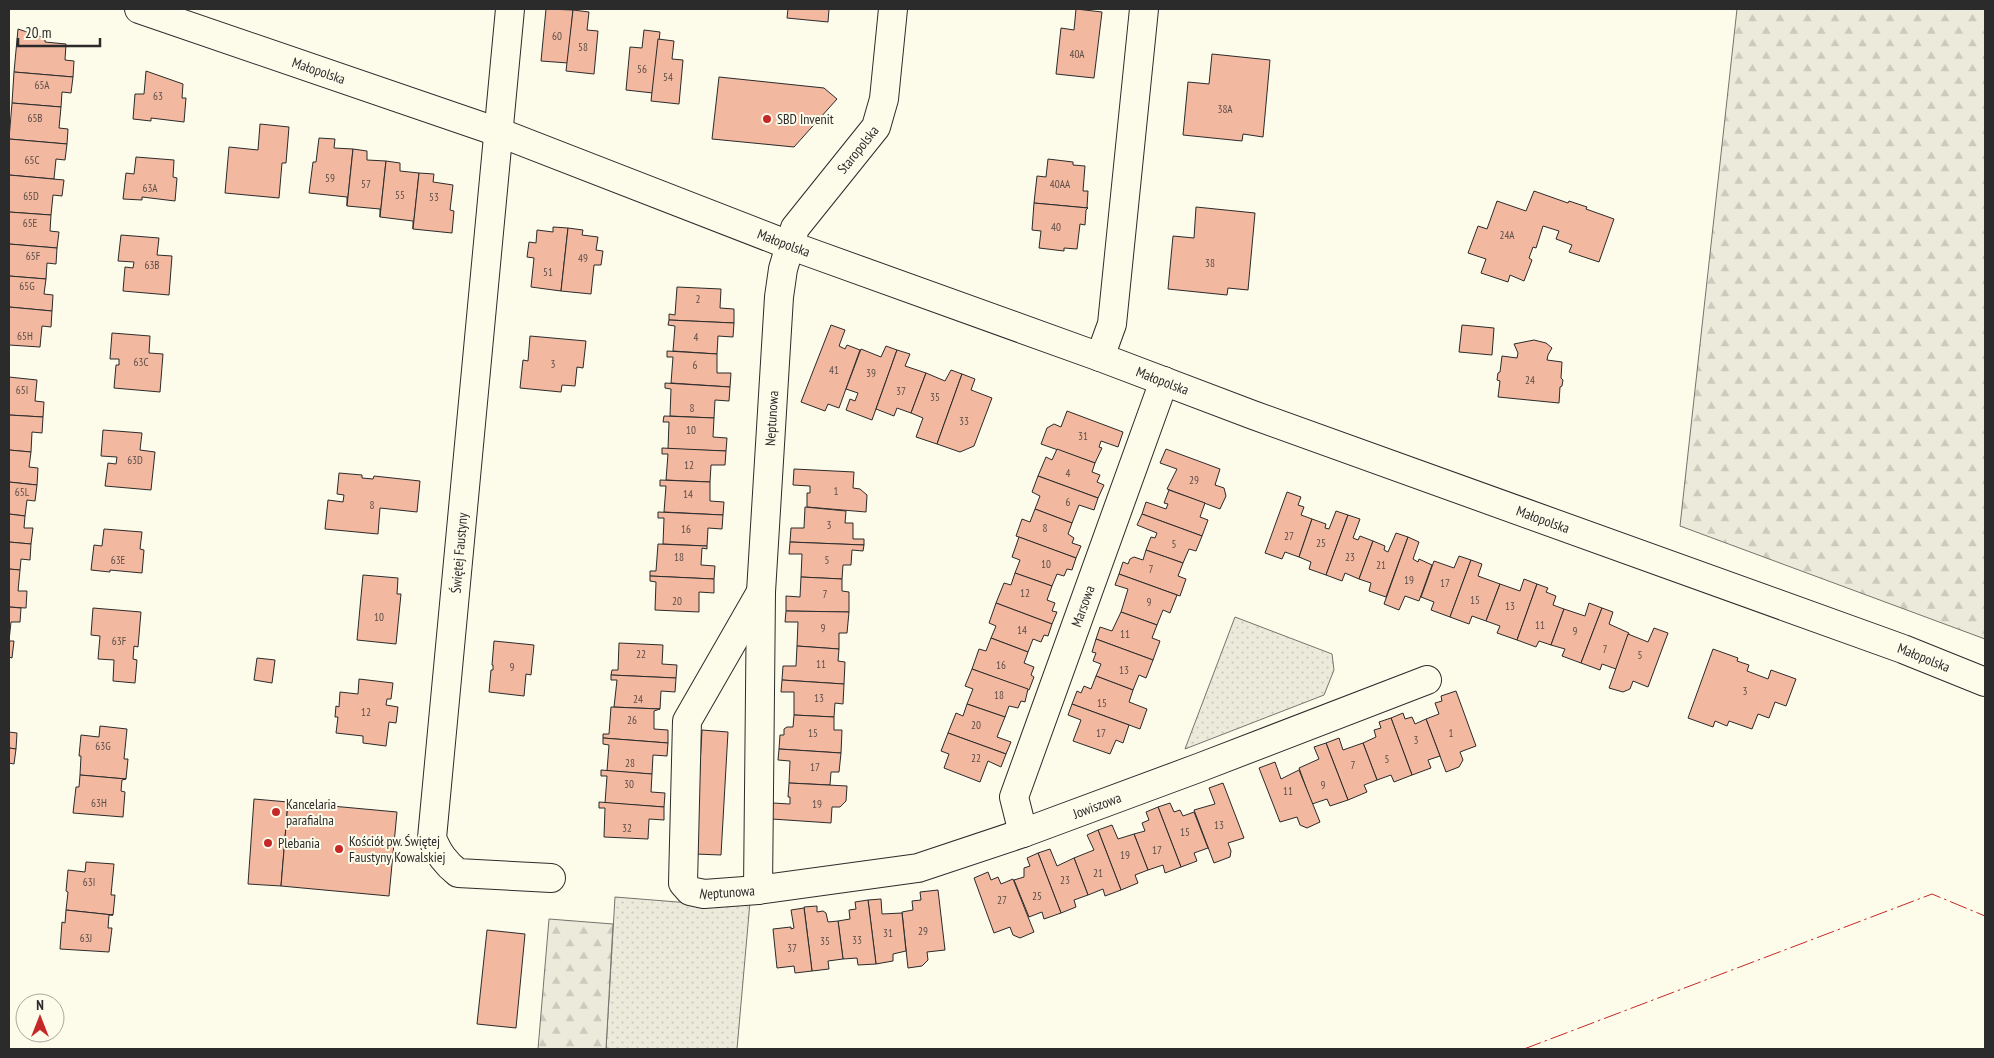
<svg xmlns="http://www.w3.org/2000/svg" width="1994" height="1058" viewBox="0 0 1994 1058" font-family="'PT Sans Narrow',sans-serif">
<style>
.grass{fill:url(#grass-dots);stroke:#74746e}
.forest{fill:url(#forest-firs);stroke:#74746e}
.building{fill:#f2b8a0;stroke:#2b2b2b}
.lines{fill:none;stroke-linecap:round;stroke-linejoin:round}
.minor-casing{stroke:#2b2b2b;stroke-width:30}
.minor{stroke:#fdfbea;stroke-width:28}
.power{stroke:#c62828;stroke-width:1;stroke-dasharray:18 4 2.5 4;stroke-linecap:butt}
.poi-dot{fill:#c62828;stroke:#fdfbea;stroke-width:2}
.labels{text-anchor:middle;stroke-width:4;stroke-linejoin:round;paint-order:stroke}
.number-label{font-size:11px;fill:#5d4e48}
.street-label{font-size:14px;fill:#2b2b2b;stroke:#fdfbea}
.poi-label{font-size:14px;fill:#2b2b2b;stroke:#fdfbea;text-anchor:start}
</style>
<defs>
<pattern id="grass-dots" width="8" height="8" patternUnits="userSpaceOnUse" patternTransform="scale(1.25)"><rect width="8" height="8" fill="#ecebdb"/><path d="M2 2h.1M6 6h.1" fill="none" stroke="#cbcabc" stroke-width="1.8" stroke-linecap="round"/></pattern>
<pattern id="forest-firs" width="22" height="20" patternUnits="userSpaceOnUse" patternTransform="scale(1.25)"><rect width="22" height="20" fill="#ecebdb"/><path d="M5 1l3.5 6h-7zM16 11l3.5 6h-7z" fill="#cbcabc"/></pattern>
</defs>
<rect width="100%" height="100%" fill="#fdfbea"/>
<!-- grass -->
<g class="grass">
<polygon points="1235,617 1332,654 1334,670 1324,695 1185,749"/>
<polygon points="615,897 715,905 750,902 737,1049 606,1049"/>
</g>
<!-- forest -->
<g class="forest">
<polygon points="1737,9 1985,9 1985,639 1680,526"/>
<polygon points="549,919 613,924 606,1049 538,1049"/>
</g>
<!-- building -->
<g class="building">
<polygon points="546,9 573,10 568,63 541,61"/>
<polygon points="788,9 829,9 828,22 787,18"/>
<polygon points="1076,9 1102,12 1094,78 1056,74 1061,28 1074,30"/>
<polygon points="573,10 589,12 587,30 598,31 594,74 566,71"/>
<polygon points="18,29 45,38 45,42 66,44 65,60 74,61 73,77 14,72"/>
<polygon points="644,30 660,32 653,93 626,90 630,47 642,48"/>
<polygon points="658,39 674,41 672,59 683,60 679,104 651,101"/>
<polygon points="1212,54 1270,60 1263,137 1243,134 1242,141 1183,135 1188,82 1209,84"/>
<polygon points="146,71 183,84 182,98 186,98 184,122 151,118 151,121 133,119 135,94 144,94"/>
<polygon points="14,72 73,77 71,93 62,92 61,107 12,103"/>
<polygon points="719,77 824,88 837,99 794,147 712,139"/>
<polygon points="12,103 61,107 59,128 68,129 67,144 9,139"/>
<polygon points="260,124 289,127 286,163 282,163 279,198 225,193 229,147 258,150"/>
<polygon points="319,138 335,139 334,148 353,149 347,206 347,197 309,193 313,162 316,162"/>
<polygon points="9,139 67,144 65,160 56,159 54,179 9,175"/>
<polygon points="353,149 367,151 367,160 386,161 380,217 380,209 347,206"/>
<polygon points="136,157 174,160 173,177 177,178 175,201 142,197 142,200 123,199 126,173 134,174"/>
<polygon points="1048,159 1073,162 1073,165 1085,166 1083,191 1088,191 1087,207 1088,208 1034,203 1037,176 1046,177"/>
<polygon points="386,161 400,163 400,171 419,173 413,229 413,221 380,217"/>
<polygon points="419,173 434,174 433,182 453,185 450,210 454,211 452,233 413,229"/>
<polygon points="9,175 64,180 62,196 53,195 51,215 9,212"/>
<polygon points="1534,191 1568,203 1569,201 1587,207 1586,209 1614,219 1599,262 1569,252 1572,245 1556,239 1559,231 1543,226 1536,248 1533,247 1529,258 1532,260 1524,281 1510,275 1508,282 1481,273 1486,259 1468,253 1478,226 1487,229 1497,201 1526,211"/>
<polygon points="1034,203 1088,208 1086,210 1085,225 1080,224 1077,249 1064,248 1064,251 1039,248 1041,231 1032,230"/>
<polygon points="1196,207 1255,213 1248,290 1228,288 1227,295 1168,289 1173,236 1194,238"/>
<polygon points="9,212 51,215 50,231 59,232 57,248 9,244"/>
<polygon points="553,227 568,228 561,291 531,287 534,258 527,257 529,242 536,243 537,230 553,232"/>
<polygon points="568,228 583,230 582,235 598,237 596,250 603,251 601,265 594,265 591,294 561,291"/>
<polygon points="121,235 159,238 157,255 172,256 169,295 123,291 125,267 133,268 134,262 118,261"/>
<polygon points="9,244 57,248 56,264 47,263 46,279 9,276"/>
<polygon points="9,276 46,279 44,294 53,295 52,311 9,307"/>
<polygon points="677,287 721,289 720,308 734,309 734,323 669,320 669,314 675,315"/>
<polygon points="9,307 52,311 51,327 42,326 40,347 9,345"/>
<polygon points="669,320 734,323 733,337 718,336 717,354 673,351 675,326 668,325"/>
<polygon points="831,325 845,330 839,346 845,349 847,345 860,350 839,408 828,404 825,411 801,402"/>
<polygon points="1462,325 1494,328 1492,355 1459,352"/>
<polygon points="112,333 150,336 149,353 163,354 160,392 114,388 116,365 119,365 119,359 110,359"/>
<polygon points="530,336 586,341 583,368 577,367 575,386 562,385 561,392 520,388 523,360 528,361"/>
<polygon points="1534,340 1546,343 1552,348 1548,355 1547,360 1562,362 1561,378 1563,380 1562,386 1560,387 1559,403 1498,397 1500,381 1497,380 1498,373 1500,372 1502,356 1517,358 1518,353 1514,344"/>
<polygon points="886,346 897,350 872,420 846,410 850,399 855,401 858,393 846,389 861,349 881,357"/>
<polygon points="897,350 910,354 905,366 926,373 911,413 897,408 894,416 876,409"/>
<polygon points="667,351 717,354 717,373 731,373 730,387 671,383 673,357 667,357"/>
<polygon points="951,370 962,374 937,444 916,437 923,418 911,413 926,373 945,381"/>
<polygon points="962,374 975,379 971,390 992,398 974,446 960,452 937,444"/>
<polygon points="9,377 37,380 35,401 44,402 43,417 9,415"/>
<polygon points="665,383 730,387 729,401 715,400 714,418 670,416 671,389 665,388"/>
<polygon points="1067,411 1123,432 1118,447 1101,441 1099,447 1102,448 1095,463 1041,444 1047,428 1054,424 1061,427"/>
<polygon points="9,415 43,417 42,433 32,432 31,452 9,450"/>
<polygon points="664,416 714,418 713,437 727,438 726,451 668,449 669,422 663,422"/>
<polygon points="103,430 142,433 140,450 155,452 151,490 105,486 108,463 116,464 117,457 101,456"/>
<polygon points="662,448 726,451 725,465 711,465 710,482 666,480 668,454 662,454"/>
<polygon points="1057,449 1095,463 1092,472 1100,475 1097,482 1104,485 1098,498 1038,476 1046,457 1052,460"/>
<polygon points="1166,449 1220,469 1215,485 1224,488 1226,496 1220,509 1167,489 1177,469 1160,463"/>
<polygon points="9,450 31,452 29,467 38,468 37,485 9,482"/>
<polygon points="794,469 854,472 853,488 860,489 867,495 866,512 807,507 807,493 810,493 810,486 793,485"/>
<polygon points="339,473 362,475 362,478 373,479 374,476 420,481 417,512 380,508 378,534 325,529 328,500 343,502 344,495 337,494"/>
<polygon points="1038,476 1098,498 1094,510 1079,505 1072,523 1035,509 1040,496 1032,492"/>
<polygon points="660,480 710,482 710,501 724,502 723,515 664,512 666,486 660,486"/>
<polygon points="9,482 37,485 35,501 27,500 25,516 9,514"/>
<polygon points="1169,490 1205,503 1200,517 1208,520 1202,536 1142,514 1146,502 1166,509 1168,504 1164,503"/>
<polygon points="1287,492 1301,497 1298,505 1304,507 1301,515 1312,519 1299,557 1285,552 1282,559 1265,553"/>
<polygon points="805,507 846,511 845,523 853,523 853,539 864,539 864,545 790,542 791,528 804,528"/>
<polygon points="1035,509 1072,523 1068,534 1074,538 1072,543 1081,546 1076,558 1016,536 1022,519 1030,522"/>
<polygon points="1336,511 1348,515 1326,575 1309,569 1311,562 1299,557 1312,519 1326,524 1325,528 1329,529"/>
<polygon points="658,512 723,515 722,529 708,528 707,546 663,544 664,518 658,518"/>
<polygon points="9,514 25,516 24,528 33,528 31,544 9,542"/>
<polygon points="1142,514 1202,536 1196,551 1189,549 1183,563 1146,550 1151,537 1155,538 1157,533 1137,525"/>
<polygon points="1348,515 1360,519 1353,538 1358,540 1360,536 1373,541 1359,579 1345,573 1342,581 1326,575"/>
<polygon points="104,529 142,532 140,549 144,550 142,573 110,570 110,572 91,570 94,545 102,546"/>
<polygon points="1396,533 1408,537 1386,597 1369,591 1371,583 1359,579 1373,541 1385,546 1384,550 1388,552"/>
<polygon points="1019,537 1076,558 1072,570 1067,569 1064,576 1057,574 1052,586 1015,573 1020,560 1012,557"/>
<polygon points="1408,537 1419,542 1413,559 1418,562 1419,559 1432,565 1419,601 1405,596 1399,610 1384,604"/>
<polygon points="9,542 31,544 30,560 21,559 20,570 9,569"/>
<polygon points="790,542 864,545 863,551 852,550 851,565 843,565 842,579 801,577 802,554 789,554"/>
<polygon points="658,544 707,546 707,549 702,548 701,565 715,566 714,579 650,576 650,571 656,571"/>
<polygon points="1146,550 1183,563 1178,576 1186,579 1180,596 1119,574 1123,562 1128,564 1130,559 1134,557 1143,560"/>
<polygon points="1459,556 1471,560 1450,617 1431,610 1434,602 1421,597 1434,561 1454,568"/>
<polygon points="1471,560 1482,564 1478,576 1500,584 1486,621 1472,616 1469,624 1450,617"/>
<polygon points="9,569 20,570 18,591 27,591 26,608 9,607"/>
<polygon points="1015,573 1052,586 1047,600 1055,603 1052,611 1057,612 1052,624 996,603 1004,583 1011,585"/>
<polygon points="1119,574 1177,595 1170,613 1163,610 1157,625 1121,612 1128,589 1115,585"/>
<polygon points="363,575 398,578 397,594 401,594 396,644 357,640"/>
<polygon points="650,576 714,579 714,593 699,592 699,612 655,610 656,582 650,581"/>
<polygon points="801,577 842,579 842,591 849,592 849,612 786,611 786,596 800,597"/>
<polygon points="1524,579 1537,584 1517,640 1497,633 1500,626 1486,621 1500,584 1520,591"/>
<polygon points="1537,584 1548,588 1546,592 1556,596 1553,605 1564,609 1551,645 1539,641 1536,647 1517,640"/>
<polygon points="996,603 1052,624 1048,636 1044,635 1041,642 1033,639 1028,652 991,638 996,626 989,623"/>
<polygon points="1589,603 1602,608 1581,663 1562,656 1565,649 1551,645 1564,609 1585,616"/>
<polygon points="9,607 21,608 20,622 11,622 9,641"/>
<polygon points="93,608 141,612 138,647 134,646 133,659 137,660 135,683 113,681 114,660 98,659 100,636 91,635"/>
<polygon points="1602,608 1613,612 1609,624 1629,633 1616,669 1602,664 1600,670 1581,663"/>
<polygon points="786,611 849,612 847,633 839,633 839,649 797,646 798,622 785,622"/>
<polygon points="1121,612 1157,625 1152,638 1160,641 1153,660 1096,639 1100,627 1112,631"/>
<polygon points="1654,628 1668,633 1648,687 1633,681 1630,689 1623,692 1609,688 1628,634 1648,642"/>
<polygon points="991,638 1028,652 1024,663 1034,667 1031,675 1034,677 1029,690 972,669 979,649 986,651"/>
<polygon points="1096,639 1153,660 1146,678 1139,675 1133,690 1096,676 1101,664 1093,661 1096,653 1092,652"/>
<polygon points="9,641 14,641 12,658 9,657"/>
<polygon points="494,641 534,645 531,675 526,674 524,696 489,692 491,670 493,670 493,665 492,665"/>
<polygon points="619,643 663,645 662,664 677,665 676,678 611,675 612,670 618,670"/>
<polygon points="797,646 839,649 838,661 845,662 844,684 782,680 783,666 796,666"/>
<polygon points="1713,649 1738,658 1737,661 1749,665 1747,671 1768,679 1771,670 1796,679 1786,706 1775,702 1769,718 1758,714 1752,729 1729,721 1727,726 1715,721 1713,727 1688,718"/>
<polygon points="257,658 275,660 272,683 254,680"/>
<polygon points="972,669 1028,689 1025,702 1021,701 1018,708 1009,706 1005,717 967,704 973,689 965,686"/>
<polygon points="611,675 676,678 675,692 661,691 660,709 614,707 617,680 611,680"/>
<polygon points="1096,676 1133,690 1129,702 1147,709 1140,729 1072,704 1077,691 1081,693 1084,686 1091,689"/>
<polygon points="359,679 393,683 391,699 387,699 386,705 398,707 396,723 389,722 386,746 363,743 363,736 336,733 338,717 335,717 336,706 339,707 340,692 358,694"/>
<polygon points="782,680 844,684 843,704 835,703 834,717 794,715 794,692 781,692"/>
<polygon points="1456,691 1476,746 1460,752 1463,760 1459,767 1446,772 1426,719 1439,714 1435,703 1442,701 1441,696"/>
<polygon points="967,704 1005,717 997,737 1011,742 1006,754 948,733 956,713 963,716"/>
<polygon points="1072,704 1129,725 1123,743 1116,740 1110,754 1073,741 1081,720 1068,715"/>
<polygon points="611,707 660,709 654,711 654,729 668,730 668,743 603,738 603,734 609,734"/>
<polygon points="1403,713 1405,719 1412,717 1415,724 1426,719 1440,756 1428,760 1431,768 1412,775 1391,718"/>
<polygon points="794,715 834,717 834,730 842,730 841,753 779,749 780,735 784,735 784,729 787,727 793,727"/>
<polygon points="1391,718 1412,775 1394,782 1391,775 1377,780 1363,743 1376,737 1374,730 1381,728 1379,722"/>
<polygon points="100,726 127,729 124,759 128,759 126,779 80,775 81,756 79,756 81,735 99,737"/>
<polygon points="702,730 728,732 721,855 695,854"/>
<polygon points="9,732 17,733 16,749 9,748"/>
<polygon points="948,733 1006,754 1001,767 988,761 980,782 944,768 949,754 941,751"/>
<polygon points="603,738 668,743 667,756 653,755 652,774 607,771 609,745 603,744"/>
<polygon points="1339,738 1343,750 1363,743 1377,780 1364,785 1367,792 1348,800 1326,743"/>
<polygon points="1326,743 1348,800 1330,806 1327,799 1312,804 1299,768 1319,759 1314,747"/>
<polygon points="9,748 16,749 14,764 9,763"/>
<polygon points="779,749 841,753 839,772 831,772 830,785 789,783 790,761 778,760"/>
<polygon points="1275,762 1281,779 1299,770 1320,822 1307,828 1300,825 1297,817 1280,822 1259,768"/>
<polygon points="601,770 652,774 651,792 665,793 664,807 605,803 607,776 601,776"/>
<polygon points="80,775 126,779 122,780 121,791 125,792 123,817 73,813 76,787 79,787"/>
<polygon points="789,783 847,786 846,801 840,807 832,807 831,823 772,819 773,803 790,804 790,797 788,797"/>
<polygon points="1223,783 1244,838 1228,843 1231,851 1230,857 1214,863 1194,810 1215,804 1209,788"/>
<polygon points="254,799 288,802 281,886 248,884"/>
<polygon points="288,802 397,812 389,896 281,886"/>
<polygon points="599,802 664,807 664,820 649,819 648,839 604,837 605,808 599,808"/>
<polygon points="1170,803 1174,812 1180,810 1183,816 1194,812 1208,848 1194,853 1197,861 1181,867 1158,807"/>
<polygon points="1158,807 1181,867 1165,873 1163,865 1148,870 1134,834 1145,831 1142,823 1149,820 1146,812"/>
<polygon points="1112,825 1118,839 1134,834 1148,870 1135,875 1138,883 1121,890 1098,830"/>
<polygon points="1098,830 1121,890 1105,896 1103,889 1088,895 1074,858 1094,850 1087,835"/>
<polygon points="1050,849 1057,866 1074,858 1088,895 1074,900 1076,907 1061,913 1038,853"/>
<polygon points="1038,853 1061,913 1044,919 1042,912 1029,917 1014,880 1024,877 1024,868 1030,866 1027,858"/>
<polygon points="86,862 114,864 111,895 115,895 113,915 66,910 68,892 66,891 68,870 85,872"/>
<polygon points="988,872 991,880 998,877 1001,884 1013,879 1034,932 1020,938 1013,935 1010,927 994,933 974,878"/>
<polygon points="938,890 945,950 927,952 928,960 922,966 908,968 902,912 913,910 912,901 921,900 920,892"/>
<polygon points="881,899 882,914 902,913 906,951 893,954 893,961 876,964 868,900"/>
<polygon points="868,900 876,964 858,965 857,958 843,959 838,921 850,919 849,910 856,909 855,902"/>
<polygon points="817,906 817,912 823,911 826,913 828,922 838,921 843,959 828,961 829,969 812,971 804,907"/>
<polygon points="804,908 812,971 795,973 794,966 777,968 773,929 791,927 791,929 794,928 791,910"/>
<polygon points="66,910 113,915 109,915 108,928 112,928 109,952 60,949 62,922 65,923"/>
<polygon points="487,930 525,934 516,1028 477,1024"/>
</g>
<g class="lines">
<defs>
<g id="minor">
<path id="s1" d="M139,9L498,132L789,245L1100,357L1253,415L1903,649L1985,682"/>
<path d="M510,9L432,838C438,853 445,863 458,873L551,878"/>
<polyline points="1100,357 1112,324 1144,9"/>
<path id="s2" d="M761,592L687,721L683,883L690,891L704,894L758,890L918,868L1023,833L1201,767L1427,680"/>
<path id="s3" d="M1023,833L1014,797L1164,381"/>
<path id="s4" d="M758,890L761,592L779,297L783,269L795,228L876,127L884,99L893,9"/>
</g>
</defs>
<!-- minor casing -->
<use href="#minor" class="minor-casing"/>
<!-- minor -->
<use href="#minor" class="minor"/>
<!-- power -->
<polyline class="power" points="1524,1049 1932,894 1985,916"/>
</g>
<!-- markers -->
<g class="poi-dot">
<circle cx="767" cy="119" r="5"/>
<circle cx="276" cy="812" r="5"/>
<circle cx="268" cy="843" r="5"/>
<circle cx="339" cy="849" r="5"/>
</g>
<g class="labels">
<!-- number labels -->
<g class="number-label">
<text x="557" y="40">60</text>
<text x="583" y="51">58</text>
<text x="1077" y="58">40A</text>
<text x="642" y="73">56</text>
<text x="668" y="81">54</text>
<text x="42" y="89">65A</text>
<text x="158" y="100">63</text>
<text x="1225" y="113">38A</text>
<text x="35" y="122">65B</text>
<text x="32" y="164">65C</text>
<text x="330" y="182">59</text>
<text x="366" y="188">57</text>
<text x="1060" y="188">40AA</text>
<text x="150" y="192">63A</text>
<text x="400" y="199">55</text>
<text x="31" y="200">65D</text>
<text x="434" y="201">53</text>
<text x="30" y="227">65E</text>
<text x="1056" y="231">40</text>
<text x="1507" y="239">24A</text>
<text x="33" y="260">65F</text>
<text x="583" y="262">49</text>
<text x="1210" y="267">38</text>
<text x="152" y="269">63B</text>
<text x="548" y="276">51</text>
<text x="27" y="290">65G</text>
<text x="698" y="303">2</text>
<text x="25" y="340">65H</text>
<text x="696" y="341">4</text>
<text x="141" y="366">63C</text>
<text x="553" y="368">3</text>
<text x="695" y="369">6</text>
<text x="834" y="374">41</text>
<text x="871" y="377">39</text>
<text x="1530" y="384">24</text>
<text x="22" y="394">65I</text>
<text x="901" y="395">37</text>
<text x="935" y="401">35</text>
<text x="692" y="412">8</text>
<text x="964" y="425">33</text>
<text x="691" y="434">10</text>
<text x="1083" y="440">31</text>
<text x="135" y="464">63D</text>
<text x="689" y="469">12</text>
<text x="1068" y="477">4</text>
<text x="1194" y="484">29</text>
<text x="836" y="495">1</text>
<text x="22" y="496">65L</text>
<text x="688" y="498">14</text>
<text x="1068" y="506">6</text>
<text x="372" y="509">8</text>
<text x="829" y="529">3</text>
<text x="1045" y="532">8</text>
<text x="686" y="533">16</text>
<text x="1289" y="540">27</text>
<text x="1321" y="547">25</text>
<text x="1174" y="548">5</text>
<text x="679" y="561">18</text>
<text x="1350" y="561">23</text>
<text x="118" y="564">63E</text>
<text x="827" y="564">5</text>
<text x="1046" y="568">10</text>
<text x="1381" y="569">21</text>
<text x="1151" y="573">7</text>
<text x="1409" y="584">19</text>
<text x="1445" y="587">17</text>
<text x="1025" y="597">12</text>
<text x="825" y="598">7</text>
<text x="1475" y="604">15</text>
<text x="677" y="605">20</text>
<text x="1149" y="606">9</text>
<text x="1510" y="610">13</text>
<text x="379" y="621">10</text>
<text x="1540" y="629">11</text>
<text x="823" y="632">9</text>
<text x="1022" y="634">14</text>
<text x="1575" y="635">9</text>
<text x="1125" y="638">11</text>
<text x="119" y="645">63F</text>
<text x="1605" y="653">7</text>
<text x="641" y="658">22</text>
<text x="1640" y="659">5</text>
<text x="821" y="668">11</text>
<text x="1001" y="669">16</text>
<text x="512" y="671">9</text>
<text x="1124" y="674">13</text>
<text x="1745" y="695">3</text>
<text x="999" y="699">18</text>
<text x="819" y="702">13</text>
<text x="638" y="703">24</text>
<text x="1102" y="707">15</text>
<text x="366" y="716">12</text>
<text x="632" y="724">26</text>
<text x="976" y="729">20</text>
<text x="813" y="737">15</text>
<text x="1101" y="737">17</text>
<text x="1451" y="737">1</text>
<text x="1416" y="744">3</text>
<text x="103" y="750">63G</text>
<text x="976" y="762">22</text>
<text x="1387" y="763">5</text>
<text x="630" y="767">28</text>
<text x="1353" y="769">7</text>
<text x="815" y="771">17</text>
<text x="629" y="788">30</text>
<text x="1323" y="789">9</text>
<text x="1288" y="795">11</text>
<text x="99" y="807">63H</text>
<text x="817" y="808">19</text>
<text x="1219" y="829">13</text>
<text x="627" y="832">32</text>
<text x="1185" y="836">15</text>
<text x="1157" y="854">17</text>
<text x="1125" y="859">19</text>
<text x="1098" y="877">21</text>
<text x="1065" y="884">23</text>
<text x="89" y="886">63I</text>
<text x="1037" y="900">25</text>
<text x="1002" y="904">27</text>
<text x="923" y="935">29</text>
<text x="888" y="937">31</text>
<text x="86" y="942">63J</text>
<text x="857" y="944">33</text>
<text x="825" y="945">35</text>
<text x="792" y="952">37</text>
</g>
<!-- street labels -->
<g class="street-label">
<text dy="5" stroke="none"><textPath href="#s1" startOffset="190">Małopolska</textPath></text>
<text dy="5" stroke="none"><textPath href="#s4" startOffset="765">Staropolska</textPath></text>
<text dy="5" stroke="none"><textPath href="#s1" startOffset="686">Małopolska</textPath></text>
<text dy="5" stroke="none"><textPath href="#s1" startOffset="1089">Małopolska</textPath></text>
<text dy="5" stroke="none"><textPath href="#s4" startOffset="472">Neptunowa</textPath></text>
<text dy="5" stroke="none"><textPath href="#s1" startOffset="1494">Małopolska</textPath></text>
<text transform="translate(459 553) rotate(-85)" y="5">Świętej Faustyny</text>
<text dy="5" stroke="none"><textPath href="#s3" startOffset="240">Marsowa</textPath></text>
<text dy="5" stroke="none"><textPath href="#s1" startOffset="1899">Małopolska</textPath></text>
<text dy="5" stroke="none"><textPath href="#s2" startOffset="741">Jowiszowa</textPath></text>
<text dy="5" stroke="none"><textPath href="#s2" startOffset="359">Neptunowa</textPath></text>
</g>
<!-- poi labels -->
<g class="poi-label">
<text x="777" y="124">SBD Invenit</text>
<text x="286" y="809">Kancelaria<tspan x="286" dy="16">parafialna</tspan></text>
<text x="349" y="846">Kościół pw. Świętej<tspan x="349" dy="16">Faustyny Kowalskiej</tspan></text>
<text x="278" y="848">Plebania</text>
</g>
</g>
<!-- border -->
<rect width="1994" height="1058" fill="none" stroke="#2b2b2b" stroke-width="20"/>
<!-- north arrow -->
<g transform="translate(40 1018)"><circle r="24" fill="#fdfbea" stroke="#a9a89e"/>
<path d="M0-4L9 19L0 12L-9 19Z" fill="#c62828"/>
<text y="-8" font-size="14" font-weight="bold" text-anchor="middle" fill="#2b2b2b">N</text>
</g>
<!-- scale -->
<path d="M18 38v8h82v-8" fill="none" stroke="#2b2b2b" stroke-width="2.5"/>
<text x="25" y="38" font-size="15" fill="#2b2b2b" stroke="#fdfbea" stroke-width="4" paint-order="stroke">20 m</text>
</svg>
